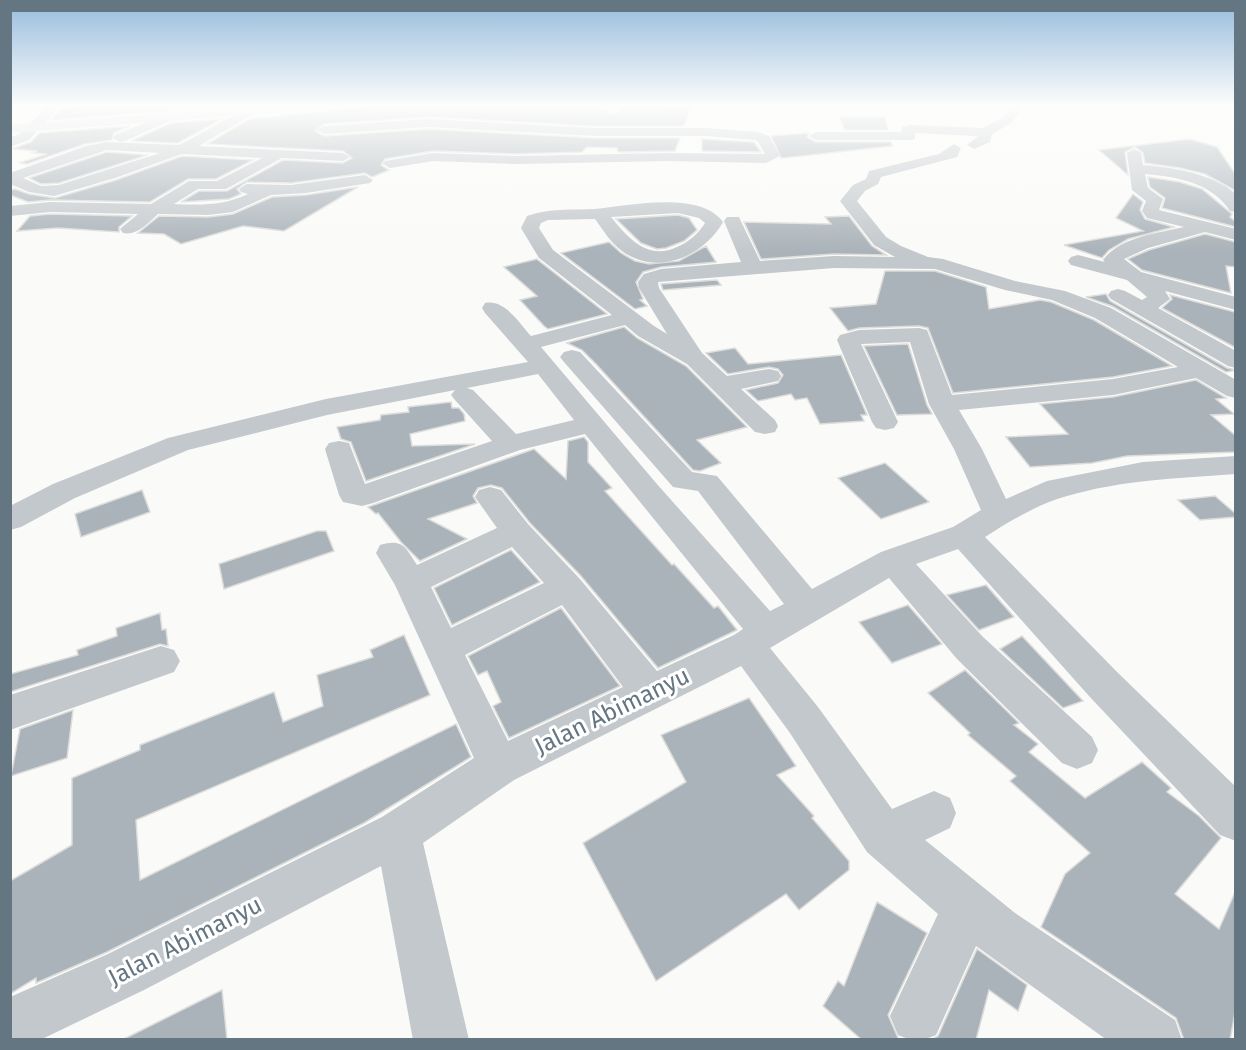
<svg xmlns="http://www.w3.org/2000/svg" width="1246" height="1050" viewBox="0 0 1246 1050" font-family="'Fira Sans',sans-serif">
<style>
.building{fill:#aab3b9;stroke:#dcdcda;stroke-width:1.5}
.lines{fill:none;stroke-linecap:round;stroke-linejoin:round}
.minor{fill:#c3c8cc;fill-rule:evenodd}
.highway{fill:#d6dbdf;fill-rule:evenodd}
.labels{text-anchor:middle;stroke-width:6;stroke-linejoin:round;paint-order:stroke}
.near-street-label{font-size:24px;fill:#657683;stroke:#fff}
</style>
<rect width="100%" height="100%" fill="#fafaf8"/>
<!-- building -->
<g class="building">
<polygon points="84,105 243,105 51,120 60,109"/>
<polygon points="379,105 595,105 613,114 621,110 620,105 691,107 684,126 594,126 428,117 324,124 315,131 324,136 428,129 594,138 680,138 675,151 618,152 617,148 587,147 582,152 516,154 433,151 385,159 381,165 389,170 372,177 365,173 291,183 247,182 237,189 241,194 229,199 181,202 199,191 227,191 283,160 343,163 352,158 343,151 207,144 249,119"/>
<polygon points="839,116 885,117 888,130 845,130"/>
<polygon points="222,119 178,143 131,141 171,123"/>
<polygon points="131,126 114,133 112,140 85,144 27,164 19,163 47,154 31,153 37,151 12,149 31,142 39,133"/>
<polygon points="809,133 807,137 816,142 891,142 892,146 784,158 781,158 771,136"/>
<polygon points="702,139 754,142 761,152 702,151"/>
<polygon points="1190,139 1217,147 1236,175 1236,191 1205,174 1180,168 1145,163 1143,153 1135,147 1125,152 1128,175 1099,150"/>
<polygon points="107,152 148,155 59,183 41,184 29,178"/>
<polygon points="182,156 253,160 216,179 188,179 150,202 50,200 28,202 10,195 10,190 15,189 29,194 55,198 116,180"/>
<polygon points="1148,177 1180,182 1202,189 1232,214 1230,217 1236,222 1236,227 1162,208 1165,198 1150,187"/>
<polygon points="358,187 284,231 243,226 181,244 164,234 138,233 159,216 208,217 233,214 272,197 306,195"/>
<polygon points="1133,194 1143,202 1140,210 1145,219 1174,227 1128,239 1109,250 1102,258 1064,245 1143,231 1116,218"/>
<polygon points="50,214 132,216 119,227 119,232 58,228 17,231 30,216"/>
<polygon points="678,215 689,218 697,230 684,241 666,248 657,249 641,243 616,219"/>
<polygon points="849,216 872,246 886,255 834,254 761,259 744,222 831,224 825,217"/>
<polygon points="1205,234 1236,242 1236,267 1226,266 1231,293 1142,270 1128,259 1149,250"/>
<polygon points="609,242 621,253 635,261 649,264 679,261 706,246 716,262 661,267 643,272 636,282 643,299 640,300 647,306 635,309 561,253"/>
<polygon points="537,259 538,260 607,314 548,329 544,326 520,300 537,296 504,267"/>
<polygon points="885,271 935,271 986,287 989,309 1040,300 1051,302 1094,320 1172,366 1113,377 953,393 928,328 919,326 859,328 848,331 830,308 876,304"/>
<polygon points="717,280 721,285 663,290 661,284"/>
<polygon points="1106,294 1110,301 1227,368 1236,370 1226,372 1112,306 1086,297"/>
<polygon points="1170,295 1235,312 1236,348 1162,308 1172,299"/>
<polygon points="624,327 637,338 686,366 747,427 697,440 721,463 700,471 693,470 596,364 582,350 567,343"/>
<polygon points="908,344 927,405 932,414 897,415 864,346"/>
<polygon points="735,348 748,364 841,355 867,415 861,415 864,421 820,424 807,398 795,400 791,394 758,401 746,390 778,383 783,375 778,369 769,367 728,374 706,353"/>
<polygon points="1196,380 1226,398 1216,399 1234,414 1211,415 1236,436 1236,452 1127,456 1092,463 1030,467 1006,437 1068,434 1040,404 1113,397"/>
<polygon points="451,402 452,408 459,408 464,414 465,421 410,434 412,446 475,444 366,481 351,442 341,439 337,427 380,420 381,415 409,412 408,407"/>
<polygon points="584,437 588,442 588,462 612,488 605,491 672,565 674,564 714,608 718,606 737,630 658,668 581,576 530,523 502,488 491,485 478,488 473,496 477,503 428,519 467,539 420,561 401,542 378,513 376,514 368,507 534,449 566,479 568,441"/>
<polygon points="885,463 929,502 881,519 838,478"/>
<polygon points="142,490 150,512 81,537 75,514"/>
<polygon points="1215,496 1236,514 1236,517 1200,520 1178,500"/>
<polygon points="317,531 326,531 334,551 224,589 219,564"/>
<polygon points="511,550 540,582 452,625 434,588"/>
<polygon points="986,585 1014,617 979,630 947,595"/>
<polygon points="908,605 942,644 892,663 859,622"/>
<polygon points="561,608 620,686 509,738 493,706 501,702 487,671 478,675 468,656"/>
<polygon points="160,613 162,630 166,629 168,646 160,644 10,692 10,674 78,655 77,650 117,636 116,628"/>
<polygon points="404,635 430,695 136,820 140,880 456,724 471,757 364,823 107,952 36,983 36,978 10,994 10,881 72,845 72,778 140,750 140,745 274,692 283,722 323,706 317,675 373,657 370,650"/>
<polygon points="1022,636 1083,701 1063,708 1000,649"/>
<polygon points="965,670 1019,723 1014,725 1038,744 1029,752 1085,798 1142,762 1171,788 1167,792 1199,816 1221,838 1175,894 1219,929 1236,890 1236,1007 1230,1040 1184,1040 1176,1018 1041,927 1065,874 1090,853 1010,781 1016,776 968,735 970,733 928,693"/>
<polygon points="749,698 796,766 777,775 814,816 812,818 849,861 849,870 799,910 786,894 656,981 583,843 686,782 661,735"/>
<polygon points="73,710 67,758 11,776 20,729"/>
<polygon points="877,902 927,933 888,1015 899,1040 862,1040 823,1006 838,981 844,986"/>
<polygon points="977,949 1027,985 1018,1011 989,990 976,1040 931,1040 938,1036"/>
<polygon points="222,990 227,1040 122,1040"/>
</g>
<g class="lines">
<!-- minor -->
<g class="minor">
<polygon points="52,105 58,109 29,140 10,147 10,138 19,134 48,106"/>
<polygon points="597,105 617,105 620,108 614,112"/>
<polygon points="1013,105 1024,107 1011,123 992,134 990,142 974,149 967,145 978,136 915,133 915,139 910,140 816,140 809,136 816,132 901,132 902,127 910,125 983,128 1003,117"/>
<path d="M251,106L257,110L255,113L199,146L343,153L350,157L343,161L282,158L226,189H198L174,204C202,205 222,206 248,194L241,192L239,189L247,184L291,185L365,175L373,180L370,183L306,193L271,195L233,212L208,215L158,214C148,223 137,236 123,233L120,229L138,214L50,212L10,216V206L50,202L151,204L189,181H217L262,158L182,154L115,178L54,196L29,192L10,184V173L86,146L107,142L179,145ZM107,150L160,153L59,185L41,186L23,178Z"/>
<polygon points="168,113 174,117 172,120 125,141 120,142 113,138 115,135"/>
<polygon points="428,119 594,128 706,128 758,132 769,136 780,156 766,163 667,161 516,164 433,161 390,168 383,164 385,161 433,153 516,156 667,153 765,154 758,142 755,140 706,136 594,136 428,127 324,134 317,130 324,126"/>
<path d="M954,144L961,148L957,157L881,177L878,184L865,191L857,201L886,237L901,246L928,257L943,259L1015,281L1065,291L1111,308L1236,380V398L1227,396L1196,378L1113,395L959,410L982,449L1006,499L1047,481L1143,462L1236,456V474C1179,478 1122,480 1067,496C1038,504 1010,521 985,537L1117,672L1236,787V841L1220,835L1089,696L958,549L916,564L983,637L1092,737L1098,750L1092,763L1077,769L1062,763L957,659L889,578L770,648L818,707L892,809L934,791L950,798L956,813L950,828L925,840L1015,913L1175,1020L1182,1040H1107L976,946L936,1035C923,1041 911,1041 898,1035L890,1016L938,914L867,852L790,733L741,666L514,780L423,843L469,1040H413L381,866L144,990L40,1040H10V997L108,954L382,817L474,758L395,585L376,553L380,545C403,538 406,548 417,565L497,528L475,497L479,490L490,487L501,490L528,524L579,578L657,671L734,635L743,629L585,434L520,450L373,503L362,506L343,502L339,495L325,449L329,443L339,441L349,443L365,484L492,441L455,400L451,395L455,390L327,415L188,450L75,498L21,527L10,530V506L53,484L168,438L326,399L528,362L485,313L482,308L485,303C505,299 519,323 531,336L612,315L539,258L521,228L527,216C549,208 571,210 595,209C628,206 700,190 723,222C704,256 657,277 622,251C611,243 603,230 595,219L548,220L541,223L539,228L553,250L654,326L667,334L639,288L638,282L644,274L661,269L741,262L724,221L727,217H739L760,261L834,256L895,257L874,245L840,201L853,185L866,179L869,171L939,154ZM678,213L699,218L705,223C698,234 689,242 677,247C648,261 628,238 611,217ZM834,268L935,269L1005,290L1052,300L1095,318L1178,367L1113,379L952,395L927,330L919,328L859,330L840,335L837,340L872,422L876,428L885,430L894,428L898,422L861,344L910,342L929,404L954,449L981,510L953,527L881,552L812,589L717,476L692,472L580,352L572,350L564,352L560,357L564,362L673,487L698,491L784,604L770,611L656,483L541,347L625,325L638,336L687,364L755,432L765,434L775,432L778,426L775,420L741,389L778,381L781,376L778,371L769,369L727,376L702,353L659,288L658,282ZM538,374L574,420L516,434L473,390L467,388ZM512,547L544,583L451,628L431,587ZM562,605L623,687L508,741L465,655Z"/>
<path d="M1134,149L1141,153L1143,165C1175,168 1211,173 1236,194V212L1230,211C1211,182 1177,177 1145,174L1148,188L1163,199L1159,210L1236,229V240L1205,232L1148,248L1124,259L1141,272L1236,297V310L1165,291L1170,299L1158,308L1236,351V368L1228,366L1111,299L1108,295L1111,291L1118,289L1125,291L1142,300L1147,297L1127,280L1071,265L1068,261L1071,257L1078,255L1105,262L1103,260C1120,237 1158,233 1184,227L1147,218L1142,211L1146,201L1132,190L1127,153Z"/>
<polygon points="161,646 174,650 180,661 174,672 10,730 10,695"/>
</g>
<!-- highway -->
<polygon class="highway" points="273,105 329,105 323,109 10,133 10,125"/>
</g>
<!-- sky -->
<linearGradient id="sky" x2="0" y2="1"><stop stop-color="#96bcdc"/><stop offset="0.42" stop-color="#fdfdfc"/><stop offset="1" stop-color="#fdfdfc" stop-opacity="0"/></linearGradient>
<rect width="1246" height="252" fill="url(#sky)"/>
<g class="labels">
<!-- near-street labels -->
<g class="near-street-label">
<text transform="translate(612 711) rotate(-26)" y="8">Jalan Abimanyu</text>
<text transform="translate(185 941) rotate(-27)" y="8">Jalan Abimanyu</text>
</g>
</g>
<!-- border -->
<rect width="1246" height="1050" fill="none" stroke="#657683" stroke-width="24"/>
</svg>
